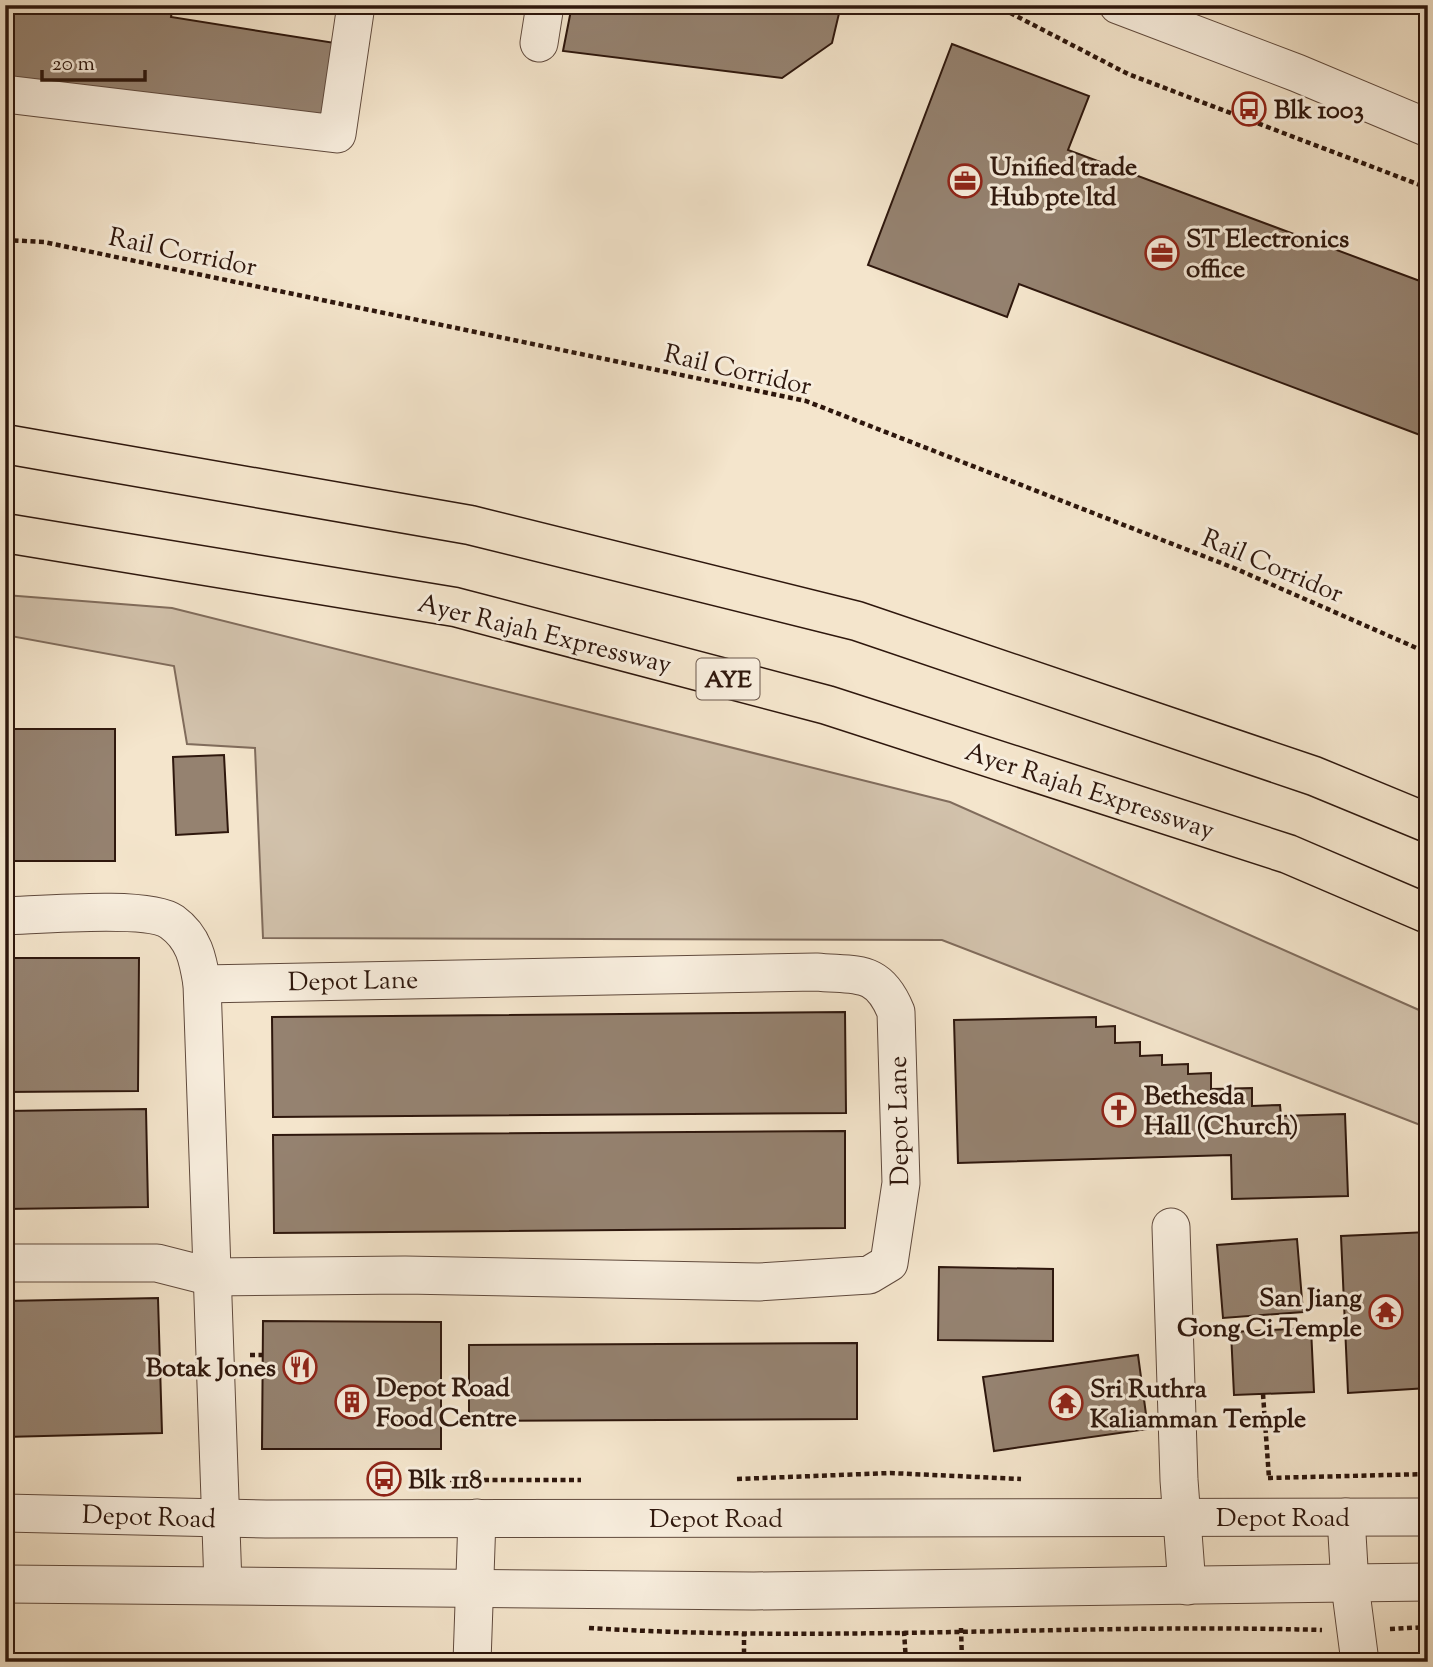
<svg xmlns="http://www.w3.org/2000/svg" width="1433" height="1667" viewBox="0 0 1433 1667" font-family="'Sorts Mill Goudy',serif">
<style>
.grass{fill:#d2c2ac;stroke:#806c5c;stroke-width:2}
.building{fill:#958270;stroke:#2e170d;stroke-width:2}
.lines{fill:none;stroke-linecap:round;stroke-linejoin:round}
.minor-casing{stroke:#604a3d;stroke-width:39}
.highway-casing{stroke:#2e170d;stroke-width:41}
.path{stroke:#2e170d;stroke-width:4.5;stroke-dasharray:5 3.5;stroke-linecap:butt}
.minor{stroke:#f8eede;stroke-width:37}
.highway{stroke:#f4e5cc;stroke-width:38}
.labels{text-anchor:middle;stroke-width:6;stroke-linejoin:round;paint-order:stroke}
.shield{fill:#f8eede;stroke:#6b584c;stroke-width:2}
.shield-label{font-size:24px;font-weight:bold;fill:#2e170d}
.poi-label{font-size:26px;font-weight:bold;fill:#2e170d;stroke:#f8eede;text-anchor:start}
.street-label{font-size:26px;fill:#2e170d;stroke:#f8eede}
</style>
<rect width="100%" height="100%" fill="#f4e5cc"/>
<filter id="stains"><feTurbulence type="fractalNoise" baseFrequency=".00286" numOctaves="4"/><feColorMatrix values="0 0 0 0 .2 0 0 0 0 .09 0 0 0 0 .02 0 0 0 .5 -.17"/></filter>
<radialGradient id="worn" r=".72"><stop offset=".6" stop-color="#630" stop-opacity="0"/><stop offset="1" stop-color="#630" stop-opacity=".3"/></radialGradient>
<!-- grass -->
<polygon class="grass" points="5,595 172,608 950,802 1428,1014 1428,1128 942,940 263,938 255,748 187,744 174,666 5,635"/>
<!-- building -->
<g class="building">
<polygon points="5,5 173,5 171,17 335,43 321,128 5,80"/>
<polygon points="572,5 841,5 832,43 782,78 563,51"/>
<polygon points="952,44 1089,96 1068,150 1428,284 1428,438 1019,284 1007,317 868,265"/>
<rect x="5" y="729" width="110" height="132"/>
<polygon points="224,755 228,832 176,835 173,757"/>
<polygon points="5,958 139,958 138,1091 5,1092"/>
<polygon points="845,1012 846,1113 273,1117 272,1017"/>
<polygon points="1096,1017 1096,1027 1115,1026 1115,1043 1140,1042 1140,1056 1162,1055 1162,1065 1188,1064 1188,1074 1211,1073 1211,1089 1252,1088 1252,1106 1280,1105 1281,1116 1345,1114 1348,1196 1232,1199 1231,1155 958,1163 954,1020"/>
<polygon points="146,1109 148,1207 5,1209 5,1111"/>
<polygon points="845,1131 845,1228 274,1233 273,1135"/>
<polygon points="1428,1232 1428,1388 1348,1393 1341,1236"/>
<polygon points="1297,1239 1303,1312 1223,1318 1217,1245"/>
<polygon points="939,1267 1053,1269 1053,1341 938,1340"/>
<polygon points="158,1298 162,1433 5,1437 5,1301"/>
<polygon points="263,1321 441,1322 441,1449 262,1449"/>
<polygon points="1311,1328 1314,1392 1234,1395 1231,1332"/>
<polygon points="857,1343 857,1419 469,1421 469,1345"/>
<polygon points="1138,1355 1148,1429 994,1451 983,1377"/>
</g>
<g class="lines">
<defs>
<g id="minor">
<polyline points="1118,5 1297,73 1428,128"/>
<polyline points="539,43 545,5"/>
<polyline points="5,94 337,134 356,5"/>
<path d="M5,916C39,915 149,905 172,922C194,938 198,959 202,984L223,1585"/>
<polyline points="1171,1227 1179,1480 1187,1586"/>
<path d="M5,1263H157L212,1277L405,1275L759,1282L869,1275L889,1263L901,1183L896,1012C878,968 857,976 816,972L202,984"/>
<polyline points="5,1513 266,1519 1428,1517"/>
<polyline points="1346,1517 1350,1585 1360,1662"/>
<polyline points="5,1584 754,1591 1428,1582"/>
<polyline points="472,1662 477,1518"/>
</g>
<g id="highway">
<polyline points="5,444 470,525 857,621 1314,776 1428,823"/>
<polyline points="5,533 455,607 827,705 1288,854 1428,914"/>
</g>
</defs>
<!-- minor casing -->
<use href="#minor" class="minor-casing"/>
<!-- highway casing -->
<use href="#highway" class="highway-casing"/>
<!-- path -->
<g class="path">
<polyline points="995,5 1128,74 1428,188"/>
<polyline points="5,240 44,242 806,401 1234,568 1428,653"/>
<polyline points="250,1355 263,1355"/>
<polyline points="1263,1394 1269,1478"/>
<polyline points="1268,1478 1428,1474"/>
<polyline points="737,1479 890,1473 1021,1479"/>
<polyline points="450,1480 581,1480"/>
<path d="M589,1628C833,1643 1078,1623 1322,1630"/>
<polyline points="961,1628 962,1662"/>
<polyline points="1390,1629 1428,1627"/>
<polyline points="904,1631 906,1662"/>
<polyline points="744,1662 744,1633"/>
</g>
<!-- minor -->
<use href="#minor" class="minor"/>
<!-- highway -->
<use href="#highway" class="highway"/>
</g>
<!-- icons -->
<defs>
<symbol id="bus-ring" viewBox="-11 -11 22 22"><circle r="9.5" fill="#f8eede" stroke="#8f2418" stroke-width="1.5"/><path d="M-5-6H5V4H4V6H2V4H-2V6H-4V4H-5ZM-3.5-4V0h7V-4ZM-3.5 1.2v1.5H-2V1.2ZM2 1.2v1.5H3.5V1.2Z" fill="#8f2418"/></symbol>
<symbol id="office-ring" viewBox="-11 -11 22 22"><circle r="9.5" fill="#f8eede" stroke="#8f2418" stroke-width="1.5"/><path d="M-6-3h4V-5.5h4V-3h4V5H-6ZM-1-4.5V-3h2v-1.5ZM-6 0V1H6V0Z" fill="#8f2418"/></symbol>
<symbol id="church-ring" viewBox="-11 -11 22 22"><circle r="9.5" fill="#f8eede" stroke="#8f2418" stroke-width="1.5"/><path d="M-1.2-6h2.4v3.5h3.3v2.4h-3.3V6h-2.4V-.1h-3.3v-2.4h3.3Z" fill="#8f2418"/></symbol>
<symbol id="temple-ring" viewBox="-11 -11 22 22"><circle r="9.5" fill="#f8eede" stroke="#8f2418" stroke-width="1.5"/><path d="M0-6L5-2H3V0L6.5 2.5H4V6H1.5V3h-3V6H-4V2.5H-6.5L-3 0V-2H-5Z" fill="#8f2418"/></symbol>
<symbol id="restaurant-ring" viewBox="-11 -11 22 22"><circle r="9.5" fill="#f8eede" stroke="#8f2418" stroke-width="1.5"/><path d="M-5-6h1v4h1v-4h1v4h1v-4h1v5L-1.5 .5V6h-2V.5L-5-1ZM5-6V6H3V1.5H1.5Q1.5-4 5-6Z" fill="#8f2418"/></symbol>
<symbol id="building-ring" viewBox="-11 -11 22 22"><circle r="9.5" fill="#f8eede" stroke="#8f2418" stroke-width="1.5"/><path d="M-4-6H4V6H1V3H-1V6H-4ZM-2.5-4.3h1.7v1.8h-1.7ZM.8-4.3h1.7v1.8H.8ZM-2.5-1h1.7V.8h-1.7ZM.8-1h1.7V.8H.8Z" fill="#8f2418"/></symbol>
</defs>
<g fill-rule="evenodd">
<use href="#bus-ring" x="1230" y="90" width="38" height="38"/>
<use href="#office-ring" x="946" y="162" width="38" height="38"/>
<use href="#office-ring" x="1143" y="234" width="38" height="38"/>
<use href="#church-ring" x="1100" y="1091" width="38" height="38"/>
<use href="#temple-ring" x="1367" y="1293" width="38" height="38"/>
<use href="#restaurant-ring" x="281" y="1348" width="38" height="38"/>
<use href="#building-ring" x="333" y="1383" width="38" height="38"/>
<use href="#temple-ring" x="1047" y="1384" width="38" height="38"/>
<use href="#bus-ring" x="365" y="1460" width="38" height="38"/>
</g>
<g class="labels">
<!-- shield labels -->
<rect class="shield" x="696.5" y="658.5" width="63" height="41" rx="5"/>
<g class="shield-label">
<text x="728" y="687">AYE</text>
</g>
<!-- poi labels -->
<g class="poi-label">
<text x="1274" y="118">Blk 1003</text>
<text x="990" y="175">Unified trade<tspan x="990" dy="30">Hub pte ltd</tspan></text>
<text x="1186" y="247">ST Electronics<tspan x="1186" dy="30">office</tspan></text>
<text x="1144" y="1104">Bethesda<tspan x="1144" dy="30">Hall (Church)</tspan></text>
<text x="1362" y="1306" text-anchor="end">San Jiang<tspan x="1362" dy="30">Gong Ci Temple</tspan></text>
<text x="276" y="1376" text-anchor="end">Botak Jones</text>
<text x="376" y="1396">Depot Road<tspan x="376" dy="30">Food Centre</tspan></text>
<text x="1090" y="1397">Sri Ruthra<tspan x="1090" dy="30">Kaliamman Temple</tspan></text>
<text x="408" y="1488">Blk 118</text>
</g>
<!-- street labels -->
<g class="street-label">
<text transform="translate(183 251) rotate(12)" y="9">Rail Corridor</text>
<text transform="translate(738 369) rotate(13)" y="9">Rail Corridor</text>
<text transform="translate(1273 565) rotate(23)" y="9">Rail Corridor</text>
<text transform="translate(545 633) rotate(14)" y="9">Ayer Rajah Expressway</text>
<text transform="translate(1090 790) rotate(18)" y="9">Ayer Rajah Expressway</text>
<text transform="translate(353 980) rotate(-1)" y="9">Depot Lane</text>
<text transform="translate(898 1121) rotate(-91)" y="9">Depot Lane</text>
<text transform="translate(149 1516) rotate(2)" y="9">Depot Road</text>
<text x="1283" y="1526">Depot Road</text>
<text x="716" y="1527">Depot Road</text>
</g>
</g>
<!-- margin -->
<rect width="1433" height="1667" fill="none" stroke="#f4e5cc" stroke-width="28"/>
<rect x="7" y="7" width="1419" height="1653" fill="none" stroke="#2e170d" stroke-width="3.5"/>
<rect x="14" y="14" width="1405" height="1639" fill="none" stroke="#2e170d" stroke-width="2"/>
<!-- scale -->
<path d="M42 70v10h103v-10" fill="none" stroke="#2e170d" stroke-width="3.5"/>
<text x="52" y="70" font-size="21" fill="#2e170d" stroke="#f8eede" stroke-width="5" paint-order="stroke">20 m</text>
<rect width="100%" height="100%" filter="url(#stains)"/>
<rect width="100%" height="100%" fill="url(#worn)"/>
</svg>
